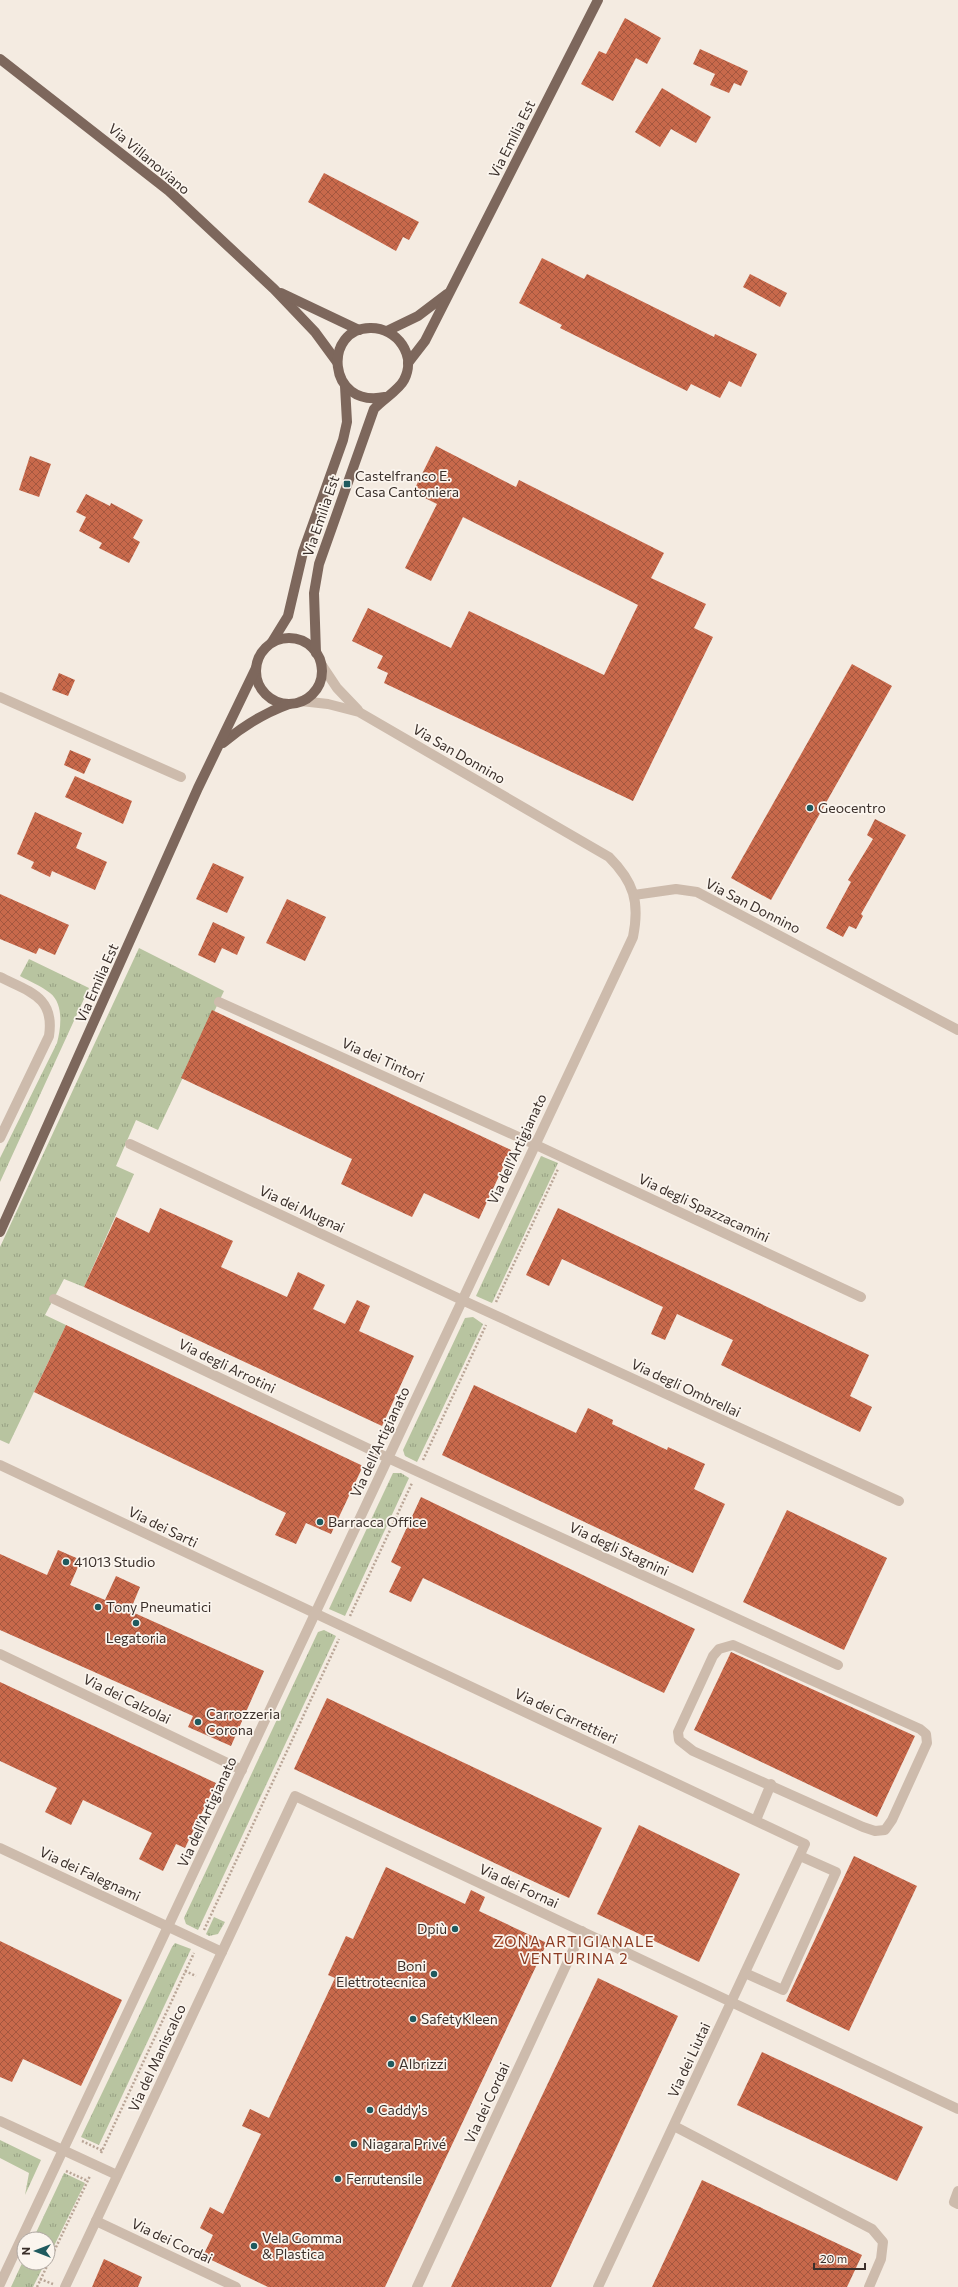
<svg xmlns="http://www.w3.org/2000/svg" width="958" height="2287" viewBox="0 0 958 2287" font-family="Commissioner,sans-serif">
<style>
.grass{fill:url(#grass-tufts)}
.building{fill:url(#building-cross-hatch)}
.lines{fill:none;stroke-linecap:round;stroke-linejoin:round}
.path{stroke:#b9a596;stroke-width:2.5;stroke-dasharray:2 2;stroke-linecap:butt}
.minor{stroke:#cdbbac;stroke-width:10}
.major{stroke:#7d675c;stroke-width:10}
.poi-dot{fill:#1f5a5e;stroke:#fbf5ee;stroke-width:1.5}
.labels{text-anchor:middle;stroke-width:3.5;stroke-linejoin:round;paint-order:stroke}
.street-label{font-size:14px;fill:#3b302b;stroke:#fbf5ee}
.poi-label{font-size:14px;fill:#3b302b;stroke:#fbf5ee;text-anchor:start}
.neighbourhood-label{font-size:15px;letter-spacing:1px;fill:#8c3b22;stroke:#fbf5ee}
</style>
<defs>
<pattern id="grass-tufts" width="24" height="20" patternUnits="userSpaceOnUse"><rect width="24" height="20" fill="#b8c4a0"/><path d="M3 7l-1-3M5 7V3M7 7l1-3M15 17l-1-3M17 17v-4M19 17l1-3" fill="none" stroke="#97a083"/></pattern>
<pattern id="building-cross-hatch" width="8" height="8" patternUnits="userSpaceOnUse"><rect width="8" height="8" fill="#c8694b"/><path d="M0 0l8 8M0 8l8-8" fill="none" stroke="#a4573f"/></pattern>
</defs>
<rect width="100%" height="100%" fill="#f4ebe1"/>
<!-- grass -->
<g class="grass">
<polygon points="139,948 224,991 158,1130 136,1120 116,1166 134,1174 84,1287 64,1279 45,1315 66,1325 9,1444 0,1440 0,1247"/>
<path d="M29,959L89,988L0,1182V1158L57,1043C61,1028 64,1004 50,993C41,986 29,981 20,976Z"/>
<polygon points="541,1156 558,1163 492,1303 476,1296"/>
<polygon points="473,1317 483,1324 417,1462 405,1456 403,1450 465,1318"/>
<polygon points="393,1473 401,1473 409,1478 345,1616 329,1609"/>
<polygon points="324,1630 336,1636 198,1930 186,1924 184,1918 318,1632"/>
<polygon points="214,1917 225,1922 218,1934 209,1936 206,1934"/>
<polygon points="175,1943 191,1949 99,2145 81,2137 172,1947"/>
<polygon points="0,2140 41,2160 25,2195 29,2173 0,2158"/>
<polygon points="64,2173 85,2183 48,2258 48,2239 33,2239"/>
<polygon points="24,2259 24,2263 45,2263 33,2287 11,2287"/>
</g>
<!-- building -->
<g class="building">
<polygon points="625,18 661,38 647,64 636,58 613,101 581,84 599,51 606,54"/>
<polygon points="700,49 748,71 741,86 734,83 729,93 710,85 715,74 693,64"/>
<polygon points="662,88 711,117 696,143 671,129 660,147 635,132"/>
<polygon points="324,173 419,222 409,240 403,237 396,251 308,202"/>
<polygon points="542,258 584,279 587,274 714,337 715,334 757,354 741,387 729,381 720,398 691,384 687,391 560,328 562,325 519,303"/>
<polygon points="750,274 787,293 780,307 743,287"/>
<polygon points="436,446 516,487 519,480 664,553 651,578 706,604 694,628 713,637 633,801 384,683 388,673 377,668 383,656 352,641 368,608 451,648 469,611 604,675 638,605 463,517 431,581 405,568 437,504 413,492"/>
<polygon points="30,456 51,464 39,497 19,490"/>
<polygon points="86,494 110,506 111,503 143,520 133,538 140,542 129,563 99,548 102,543 79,531 86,517 76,512"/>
<polygon points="852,664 892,686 771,900 731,878"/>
<polygon points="59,673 75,680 68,696 52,690"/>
<polygon points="70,750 91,759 84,774 64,765"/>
<polygon points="75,776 132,801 123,824 65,797"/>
<polygon points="35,812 82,833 76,848 107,862 95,890 52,871 50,877 31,868 34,862 17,854"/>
<polygon points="875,819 906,835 861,914 863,916 856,929 849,926 843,937 826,928 851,882 848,880 873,839 867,835"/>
<polygon points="213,863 244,877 227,913 196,899"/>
<polygon points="0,894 69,925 55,955 39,948 36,954 0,939"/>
<polygon points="287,899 326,917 305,961 266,943"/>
<polygon points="213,922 245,937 237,955 222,948 215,963 198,955"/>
<polygon points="212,1010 511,1150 479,1219 424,1193 412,1217 341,1184 352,1159 181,1078"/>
<polygon points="160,1208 233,1241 221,1267 287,1297 298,1272 325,1285 313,1309 345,1324 357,1300 370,1306 359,1331 414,1356 382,1426 84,1287 116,1217 149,1233"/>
<polygon points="558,1208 869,1355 850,1396 872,1407 860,1432 721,1365 733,1340 677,1314 665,1340 651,1334 663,1307 562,1259 549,1286 526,1275"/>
<polygon points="66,1325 363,1466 331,1534 306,1523 296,1544 275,1535 286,1513 34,1392"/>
<polygon points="474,1385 576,1433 588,1408 613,1420 612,1424 667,1450 668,1447 705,1464 694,1489 725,1504 693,1573 442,1455"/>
<polygon points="421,1497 695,1629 664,1693 423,1578 411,1602 389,1592 401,1567 391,1562"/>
<polygon points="787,1510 887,1558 844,1650 743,1602"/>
<polygon points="58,1550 81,1560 70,1585 105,1600 116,1576 140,1587 130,1611 264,1671 231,1746 188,1727 193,1716 0,1630 0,1554 47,1575"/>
<polygon points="731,1652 915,1736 877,1817 694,1730"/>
<polygon points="0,1682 216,1783 185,1848 176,1844 163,1871 139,1859 152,1833 83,1800 71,1825 45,1812 57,1788 0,1761"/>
<polygon points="327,1698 602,1828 569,1898 294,1769"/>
<polygon points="639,1825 740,1874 699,1962 597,1914"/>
<polygon points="854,1856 917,1886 849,2031 786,2001"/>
<polygon points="386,1867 465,1904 471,1890 485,1897 479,1911 547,1943 385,2287 268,2287 203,2256 213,2235 200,2228 210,2207 223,2214 261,2134 242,2126 250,2109 269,2118 335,1978 328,1975 346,1936 353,1939"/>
<polygon points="0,1941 122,2000 81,2086 23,2059 12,2082 0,2077"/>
<polygon points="598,1978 678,2016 551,2287 451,2287"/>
<polygon points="762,2052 923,2127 897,2181 737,2105"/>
<polygon points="702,2180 862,2255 847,2287 652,2287"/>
<polygon points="104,2259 142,2277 138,2287 92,2287"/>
</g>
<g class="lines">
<!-- path -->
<g class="path">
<polyline points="496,1302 558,1169"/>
<polyline points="423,1460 486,1325"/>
<polyline points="350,1616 412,1483"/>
<polyline points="204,1930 339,1639"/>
<polyline points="185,1971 196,1976"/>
<polyline points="82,2141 103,2151"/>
<polyline points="101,2153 194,1953"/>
<polyline points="66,2171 88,2181"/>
<polyline points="40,2279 53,2284"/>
<polyline points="37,2287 90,2176"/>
</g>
<!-- minor -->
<g class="minor">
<polyline points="321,664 337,688 358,710"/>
<polyline points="0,697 181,777"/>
<polyline points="634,895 676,889 697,892 958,1030"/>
<path d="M0,977C30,992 55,997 49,1036L0,1138"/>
<polyline points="219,1002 534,1144 861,1297"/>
<polyline points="130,1144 462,1300 899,1501"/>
<polyline points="54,1299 388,1458 838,1665"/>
<polyline points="0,1465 805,1844 598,2287"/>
<polygon points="733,1645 920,1729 926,1734 927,1743 892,1820 885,1830 875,1831 863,1827 693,1751 679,1740 678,1732 713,1656 719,1649"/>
<polyline points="0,1654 242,1770"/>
<polyline points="756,1820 771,1784"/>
<polyline points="0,1848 222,1952"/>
<polyline points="745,1973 783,1990 836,1872 800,1856"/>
<polyline points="0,2121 117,2175"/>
<polyline points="674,2126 872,2229 883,2242 881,2259 869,2287"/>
<polyline points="958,2191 954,2202 958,2204"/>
<polyline points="96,2221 236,2287"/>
<path d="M0,2284L633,937C640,902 634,882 609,857L359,712L328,704L301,701"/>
<polyline points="65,2287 295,1796 958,2109"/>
<polyline points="417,2287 582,1931"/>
</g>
<!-- major -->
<g class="major">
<polyline points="0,59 169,191 274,289 315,332 337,362"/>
<polyline points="281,293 359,330"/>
<polyline points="387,331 418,316 447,294"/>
<polyline points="408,363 425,341 598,0"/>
<circle cx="289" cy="671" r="33"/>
<polyline points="272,642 288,616 303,552 343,440 347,422 345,386"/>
<path d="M316,653L314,593L319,564L374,409C383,399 399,390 404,380C417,355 397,328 371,328C323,327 326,409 385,397"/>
<path d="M223,743C243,726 264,713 289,704"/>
<polyline points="0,1232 198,788 256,668"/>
</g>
</g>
<!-- markers -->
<g class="poi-dot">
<rect x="343" y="480" width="8" height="8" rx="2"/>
<circle cx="810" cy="808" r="4"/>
<circle cx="320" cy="1522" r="4"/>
<circle cx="66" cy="1562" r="4"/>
<circle cx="98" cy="1607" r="4"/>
<circle cx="136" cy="1623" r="4"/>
<circle cx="198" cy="1722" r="4"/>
<circle cx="455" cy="1929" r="4"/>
<circle cx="434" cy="1974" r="4"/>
<circle cx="413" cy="2019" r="4"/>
<circle cx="391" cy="2064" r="4"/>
<circle cx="370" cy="2110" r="4"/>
<circle cx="354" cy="2144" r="4"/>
<circle cx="338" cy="2179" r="4"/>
<circle cx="254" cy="2246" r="4"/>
</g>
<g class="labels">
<!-- street labels -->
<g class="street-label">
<text transform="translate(512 139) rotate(-63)" y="5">Via Emilia Est</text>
<text transform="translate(149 159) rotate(40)" y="5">Via Villanoviano</text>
<text transform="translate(321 516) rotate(-71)" y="5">Via Emilia Est</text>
<text transform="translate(459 754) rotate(30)" y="5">Via San Donnino</text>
<text transform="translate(753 906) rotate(27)" y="5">Via San Donnino</text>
<text transform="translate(97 983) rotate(-66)" y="5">Via Emilia Est</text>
<text transform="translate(383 1060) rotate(24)" y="5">Via dei Tintori</text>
<text transform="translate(517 1149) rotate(-65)" y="5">Via dell'Artigianato</text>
<text transform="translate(704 1208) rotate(25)" y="5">Via degli Spazzacamini</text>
<text transform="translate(302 1209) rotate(25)" y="5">Via dei Mugnai</text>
<text transform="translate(227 1366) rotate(26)" y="5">Via degli Arrotini</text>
<text transform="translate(686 1388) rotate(25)" y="5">Via degli Ombrellai</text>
<text transform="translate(380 1442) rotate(-65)" y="5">Via dell'Artigianato</text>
<text transform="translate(163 1527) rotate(26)" y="5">Via dei Sarti</text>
<text transform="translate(619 1549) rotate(25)" y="5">Via degli Stagnini</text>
<text transform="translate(127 1699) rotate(26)" y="5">Via dei Calzolai</text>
<text transform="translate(566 1716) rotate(25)" y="5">Via dei Carrettieri</text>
<text transform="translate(207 1812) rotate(-65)" y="5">Via dell'Artigianato</text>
<text transform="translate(90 1874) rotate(25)" y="5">Via dei Falegnami</text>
<text transform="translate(519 1886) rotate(25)" y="5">Via dei Fornai</text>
<text transform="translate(157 2058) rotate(-65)" y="5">Via del Maniscalco</text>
<text transform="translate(689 2060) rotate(-65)" y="5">Via dei Liutai</text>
<text transform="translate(487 2103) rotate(-65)" y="5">Via dei Cordai</text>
<text transform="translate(172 2241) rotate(25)" y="5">Via dei Cordai</text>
</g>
<!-- poi labels -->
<g class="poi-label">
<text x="355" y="481">Castelfranco E.<tspan x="355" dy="16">Casa Cantoniera</tspan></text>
<text x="818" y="813">Geocentro</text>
<text x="328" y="1527">Barracca Office</text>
<text x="74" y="1567">41013 Studio</text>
<text x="106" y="1612">Tony Pneumatici</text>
<text x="136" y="1643" text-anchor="middle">Legatoria</text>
<text x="206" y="1719">Carrozzeria<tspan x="206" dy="16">Corona</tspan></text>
<text x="447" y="1934" text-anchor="end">Dpiù</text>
<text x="426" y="1971" text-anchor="end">Boni<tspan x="426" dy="16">Elettrotecnica</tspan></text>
<text x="421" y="2024">SafetyKleen</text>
<text x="399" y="2069">Albrizzi</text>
<text x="378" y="2115">Caddy's</text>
<text x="362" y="2149">Niagara Privé</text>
<text x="346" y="2184">Ferrutensile</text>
<text x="262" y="2243">Vela Gomma<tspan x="262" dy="16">&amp; Plastica</tspan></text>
</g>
<!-- neighbourhood labels -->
<g class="neighbourhood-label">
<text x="574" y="1947">ZONA ARTIGIANALE<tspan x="574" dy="17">VENTURINA 2</tspan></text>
</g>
</g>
<!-- north arrow -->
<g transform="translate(36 2251) rotate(270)"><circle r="19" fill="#fbf5ee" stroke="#aea6a0"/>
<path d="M0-3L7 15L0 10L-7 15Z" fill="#1f5a5e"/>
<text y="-6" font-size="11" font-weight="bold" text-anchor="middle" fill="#3b302b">N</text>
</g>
<!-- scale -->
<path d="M814 2263v6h51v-6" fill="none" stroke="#3b302b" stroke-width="2"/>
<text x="820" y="2263" font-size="12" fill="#3b302b" stroke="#fbf5ee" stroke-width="3" paint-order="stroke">20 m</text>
</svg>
